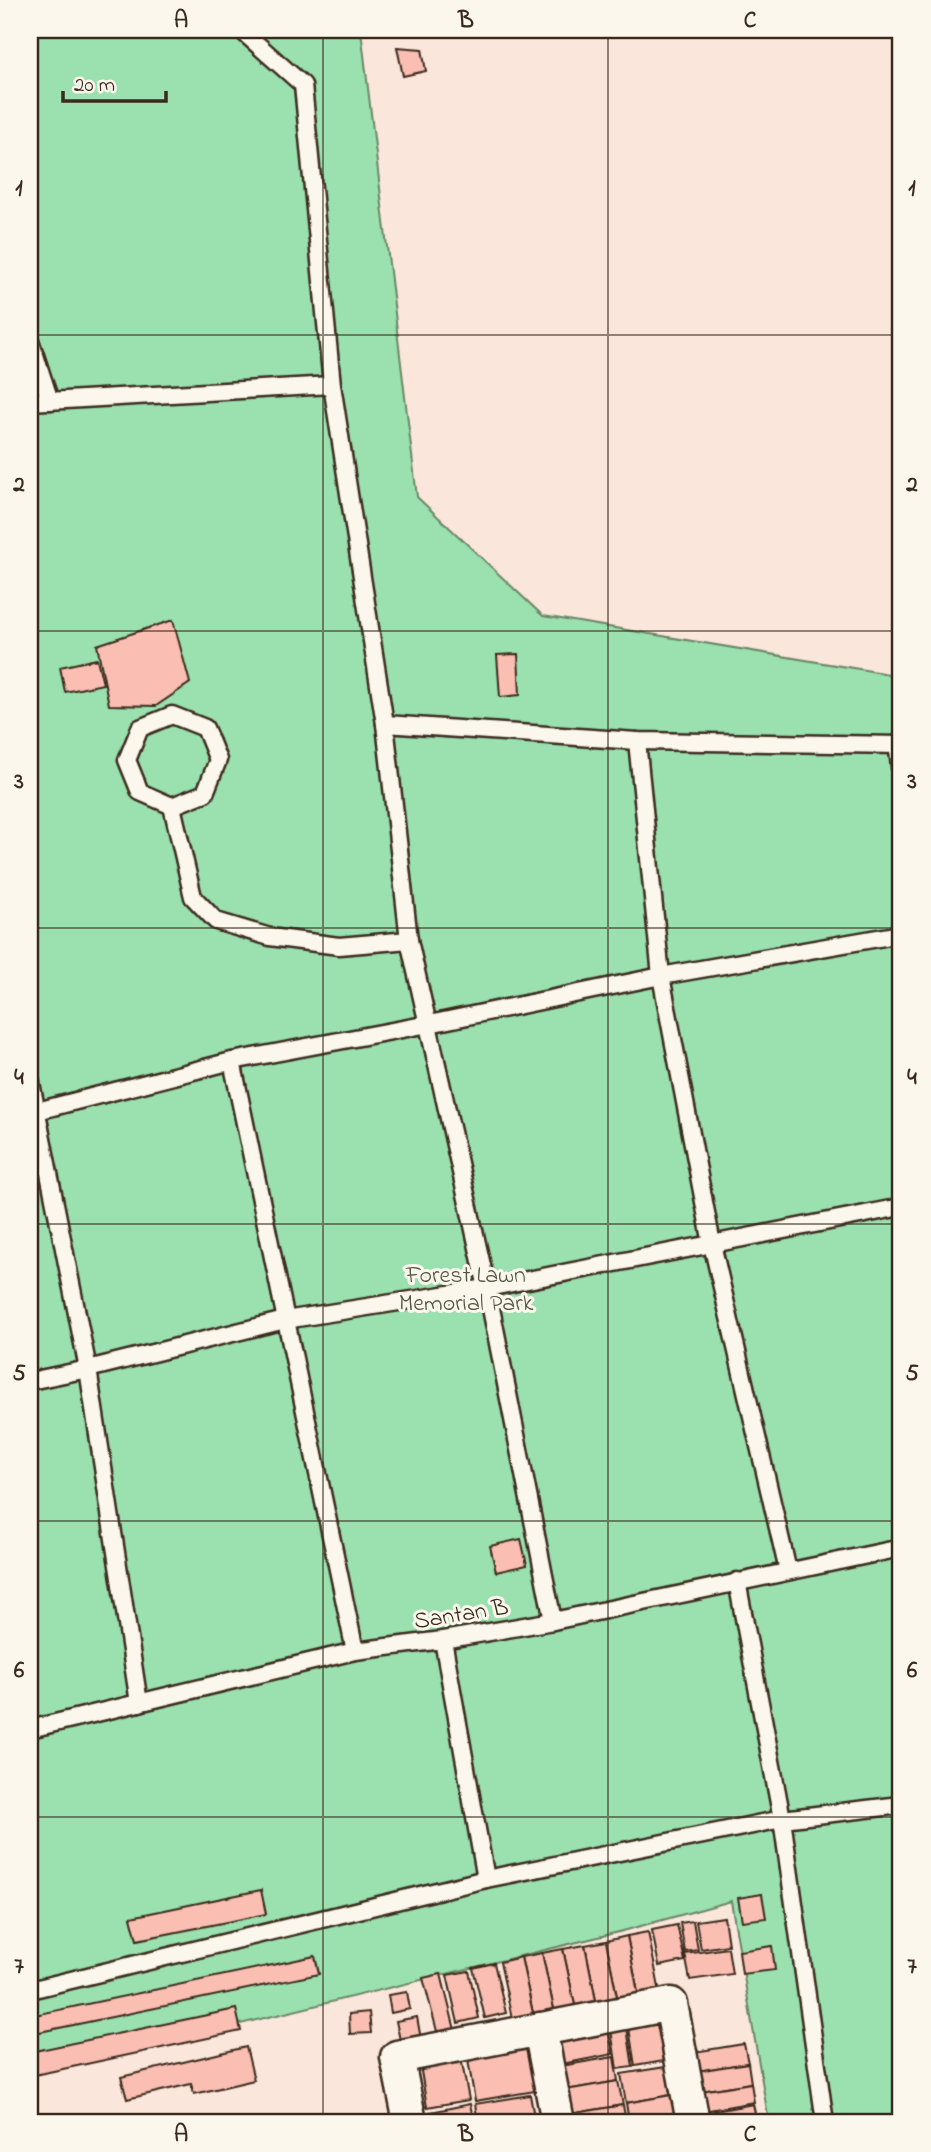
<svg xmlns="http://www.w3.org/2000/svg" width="931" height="2152" viewBox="0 0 931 2152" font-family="'Indie Flower',sans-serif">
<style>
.green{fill:#9ae1af;stroke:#6a8666;stroke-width:2}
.building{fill:#fabfb2;stroke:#3b2a1e;stroke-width:2}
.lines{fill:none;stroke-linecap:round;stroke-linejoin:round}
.service-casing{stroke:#3b2a1e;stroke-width:21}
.minor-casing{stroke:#3b2a1e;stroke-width:37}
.service{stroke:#fbf7ec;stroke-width:16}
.minor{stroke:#fbf7ec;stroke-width:32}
.grid{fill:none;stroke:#3b2a1e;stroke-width:2;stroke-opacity:0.55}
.labels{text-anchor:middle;stroke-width:6;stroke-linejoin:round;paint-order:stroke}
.park-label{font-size:24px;fill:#535842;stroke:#fbf7ec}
.street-label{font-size:24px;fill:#3b2a1e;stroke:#fbf7ec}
.neatline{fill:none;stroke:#3b2a1e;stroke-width:2.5}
.grid-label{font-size:23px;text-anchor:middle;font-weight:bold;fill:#3b2a1e}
</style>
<rect width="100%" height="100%" fill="#fbe6db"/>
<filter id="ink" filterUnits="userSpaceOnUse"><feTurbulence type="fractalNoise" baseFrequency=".0143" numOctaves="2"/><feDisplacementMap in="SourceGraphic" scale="14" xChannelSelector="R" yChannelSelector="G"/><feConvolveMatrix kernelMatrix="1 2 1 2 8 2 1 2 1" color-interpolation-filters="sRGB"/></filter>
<g filter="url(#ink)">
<!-- green -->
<polygon class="green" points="30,30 361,30 417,497 543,616 901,676 901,2122 769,2122 731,1901 623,1931 30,2075"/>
<!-- building -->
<g class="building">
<polygon points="397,47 422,49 426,71 403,76"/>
<polygon points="173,620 190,683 156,706 109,705 97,645"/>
<polygon points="518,654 520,695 500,697 497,655"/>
<polygon points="97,659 103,684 65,692 60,667"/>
<polygon points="521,1539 527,1565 496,1572 490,1546"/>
<polygon points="261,1890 266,1914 137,1940 131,1917"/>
<polygon points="762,1894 766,1918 742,1921 738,1898"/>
<polygon points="724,1917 728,1945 701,1949 696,1921"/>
<polygon points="693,1921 698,1950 685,1952 680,1923"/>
<polygon points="677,1925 685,1961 659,1966 652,1930"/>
<polygon points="648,1932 660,1993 639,1998 627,1936"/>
<polygon points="627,1936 639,1998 618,2002 606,1941"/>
<polygon points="606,1941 618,2002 597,2006 585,1945"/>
<polygon points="585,1945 597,2006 576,2010 563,1949"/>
<polygon points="772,1946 775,1970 742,1974 739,1951"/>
<polygon points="728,1948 732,1974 690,1980 685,1954"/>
<polygon points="563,1949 576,2010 555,2014 542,1953"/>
<polygon points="542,1953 555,2014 534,2018 521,1957"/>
<polygon points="315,1956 319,1974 30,2034 30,2016"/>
<polygon points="521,1957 534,2018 513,2023 500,1962"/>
<polygon points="494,1963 506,2013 485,2018 473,1968"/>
<polygon points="469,1971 479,2018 458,2023 447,1975"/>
<polygon points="441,1974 455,2030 438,2035 423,1978"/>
<polygon points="407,1992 410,2009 391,2013 388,1995"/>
<polygon points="236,2009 241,2031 30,2076 30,2052"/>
<polygon points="369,2012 371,2033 350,2034 349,2014"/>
<polygon points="417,2017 422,2045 402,2050 396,2021"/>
<polygon points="658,2023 664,2061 635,2066 629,2028"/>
<polygon points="608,2028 613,2054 562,2064 556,2037"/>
<polygon points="627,2028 633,2067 617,2069 611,2030"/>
<polygon points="744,2044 748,2063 691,2072 688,2053"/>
<polygon points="527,2045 535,2091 475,2101 467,2054"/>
<polygon points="246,2047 254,2080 194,2094 191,2084 127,2099 121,2077"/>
<polygon points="614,2057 618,2081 566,2090 561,2066"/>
<polygon points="461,2058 469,2100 427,2107 420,2065"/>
<polygon points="748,2063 751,2083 695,2092 691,2072"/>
<polygon points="672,2066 677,2094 626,2103 621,2074"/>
<polygon points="618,2081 623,2105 570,2114 566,2090"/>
<polygon points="751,2083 754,2102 698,2112 695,2092"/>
<polygon points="677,2094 681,2115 629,2122 626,2103"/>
<polygon points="530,2095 535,2122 478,2122 475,2104"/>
<polygon points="470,2104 474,2122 428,2122 426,2113"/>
<polygon points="753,2104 757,2122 701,2122 699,2114"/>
<polygon points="623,2105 626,2122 572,2122 570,2114"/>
<polygon points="681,2115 682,2122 640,2122"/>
</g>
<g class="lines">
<defs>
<g id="service">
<polyline points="241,30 303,85 332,385 385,724 637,741 901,745"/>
<polyline points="30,340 50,401"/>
<polyline points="30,402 332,385"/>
<polygon points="172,715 205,728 218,760 205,793 172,806 140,792 127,760 140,728"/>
<polyline points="385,724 409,940 487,1288 553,1621"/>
<polyline points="637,741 661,976 712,1244 788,1571"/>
<polyline points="897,744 901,773"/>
<polyline points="172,806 193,897 216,921 270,937 339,946 409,940"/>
<polyline points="232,1061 429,1024 661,976 901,934"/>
<polyline points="30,1078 88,1369 139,1703"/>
<polyline points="37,1111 232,1061 355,1651"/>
<polyline points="30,1381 88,1369 285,1320 487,1288 901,1207"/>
<polyline points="737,1581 782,1819 825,2122"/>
<polyline points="443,1640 486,1879"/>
<polyline points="30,1729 355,1651 443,1640 553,1621 901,1548"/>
<polyline points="30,1990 486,1879 782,1819 901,1805"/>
</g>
<g id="minor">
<polyline points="540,2029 558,2122"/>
<polyline points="410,2122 397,2057 671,2004 693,2122"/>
</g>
</defs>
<!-- service casing -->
<use href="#service" class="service-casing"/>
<!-- minor casing -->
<use href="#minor" class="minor-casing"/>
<!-- service -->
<use href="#service" class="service"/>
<!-- minor -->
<use href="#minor" class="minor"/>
</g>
</g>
<!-- grid -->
<path class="grid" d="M323,30V2122M608,30V2122M30,335H901M30,631H901M30,928H901M30,1224H901M30,1521H901M30,1817H901"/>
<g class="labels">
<!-- park labels -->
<g class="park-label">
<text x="466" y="1282">Forest Lawn<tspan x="466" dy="28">Memorial Park</tspan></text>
</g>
<!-- street labels -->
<g class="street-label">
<text transform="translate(461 1613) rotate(-9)" y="8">Santan B</text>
</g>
</g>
<!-- margin -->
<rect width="931" height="2152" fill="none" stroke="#fbf7ec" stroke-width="77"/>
<!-- scale -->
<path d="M63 91v10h103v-10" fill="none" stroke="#3b2a1e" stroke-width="3.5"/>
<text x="74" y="91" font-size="21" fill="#3b2a1e" stroke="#fbf7ec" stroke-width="5" paint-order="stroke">20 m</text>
<rect x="38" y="38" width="854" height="2076" class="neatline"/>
<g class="grid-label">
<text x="181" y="27">A</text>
<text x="466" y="27">B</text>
<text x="750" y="27">C</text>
<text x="19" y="195">1</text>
<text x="912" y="195">1</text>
<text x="19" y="491">2</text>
<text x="912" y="491">2</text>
<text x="19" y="788">3</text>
<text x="912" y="788">3</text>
<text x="19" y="1084">4</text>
<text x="912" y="1084">4</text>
<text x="19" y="1380">5</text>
<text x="912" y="1380">5</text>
<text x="19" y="1677">6</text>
<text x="912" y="1677">6</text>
<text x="19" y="1973">7</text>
<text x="912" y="1973">7</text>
<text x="181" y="2141">A</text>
<text x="466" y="2141">B</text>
<text x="750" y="2141">C</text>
</g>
</svg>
